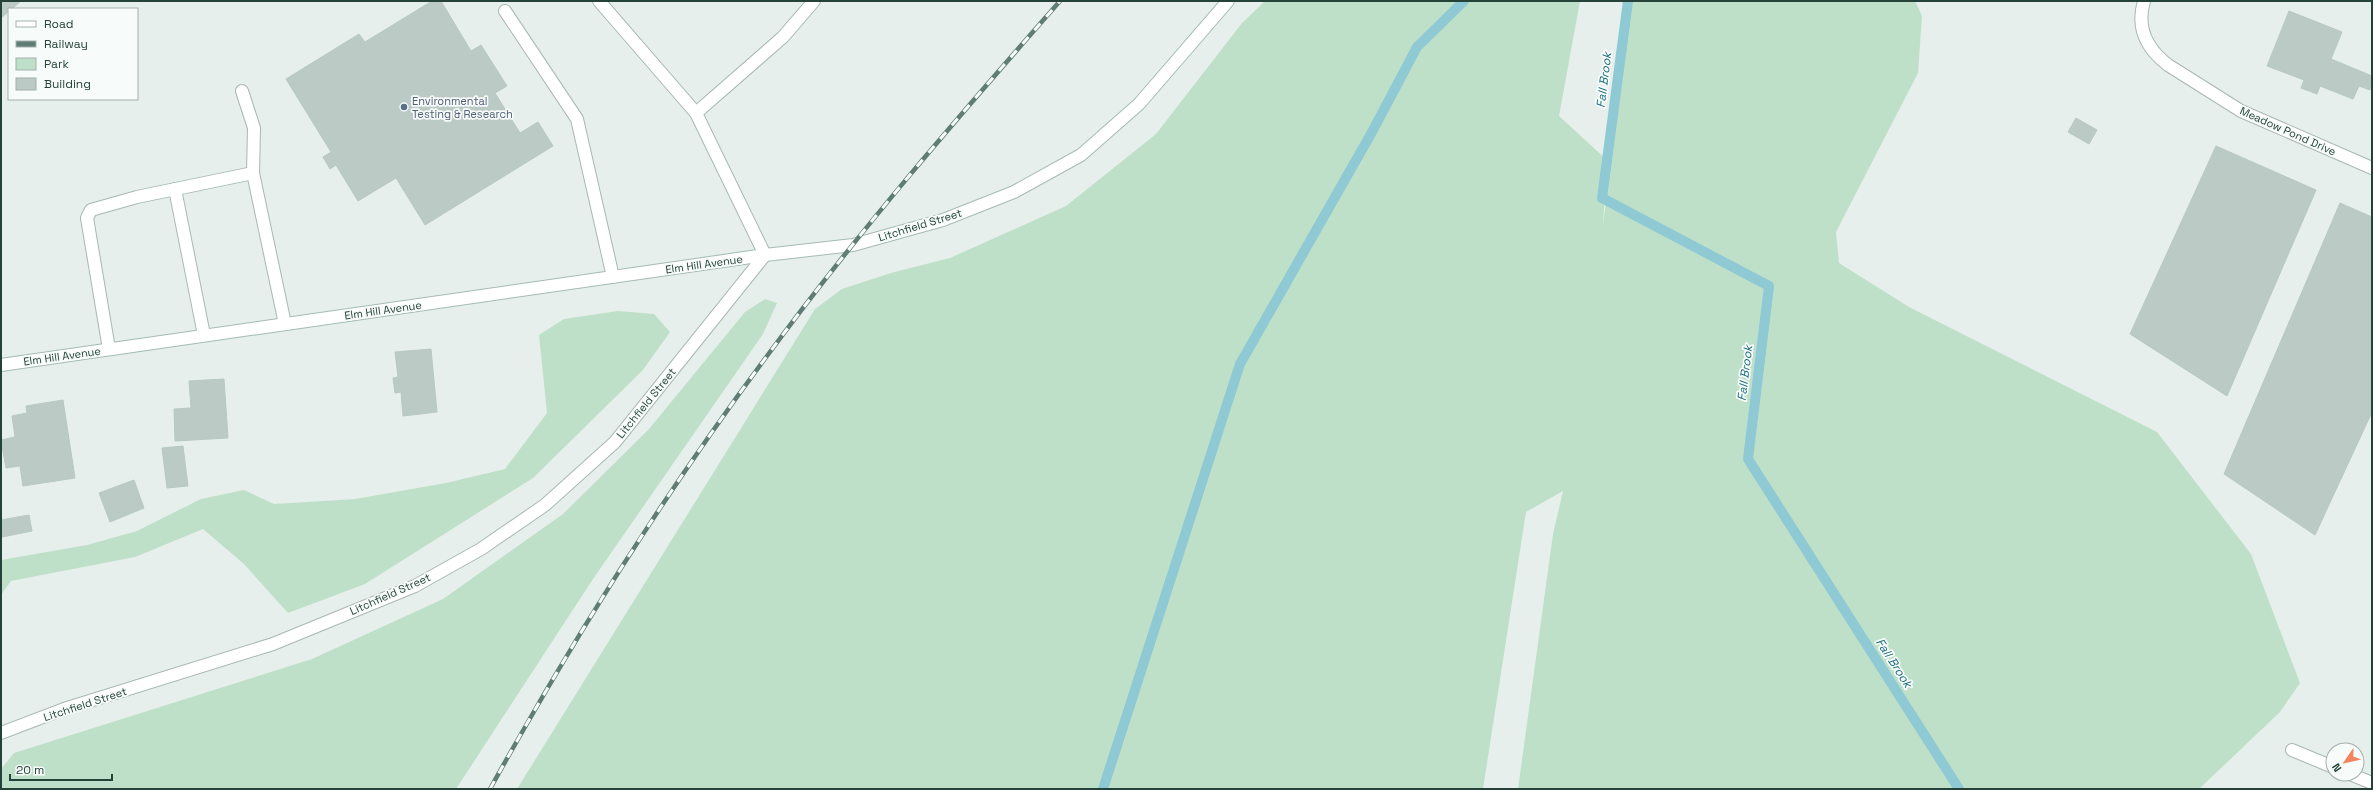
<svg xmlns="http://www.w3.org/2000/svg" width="2373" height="790" viewBox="0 0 2373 790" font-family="'Space Grotesk',sans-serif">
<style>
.green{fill:#bfe0c8}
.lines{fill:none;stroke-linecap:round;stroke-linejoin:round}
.stream{stroke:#8ec9d4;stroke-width:10}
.building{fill:#bbcac4;stroke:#b8c9c2}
.lane-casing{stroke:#a8b8b2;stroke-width:14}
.street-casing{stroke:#a8b8b2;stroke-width:14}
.secondary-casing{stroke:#a4bbb3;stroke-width:14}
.lane{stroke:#fff;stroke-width:12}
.street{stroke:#fff;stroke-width:12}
.secondary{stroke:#fff;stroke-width:12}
.rail-casing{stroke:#5f7d75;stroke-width:4.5}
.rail{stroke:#f7fbf9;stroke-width:3;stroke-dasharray:9;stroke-linecap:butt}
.service-dot{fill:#5c6f8a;stroke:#f7fbf9;stroke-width:1.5}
.labels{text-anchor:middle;stroke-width:3.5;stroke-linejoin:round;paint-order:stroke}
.service-label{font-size:11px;fill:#4e5e75;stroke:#f7fbf9;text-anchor:start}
.street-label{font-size:11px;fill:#24423a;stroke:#f7fbf9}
.water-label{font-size:12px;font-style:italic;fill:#1c6f80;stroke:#f7fbf9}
</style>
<rect width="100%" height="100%" fill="#e6efeb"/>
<!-- green -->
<g class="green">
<polygon points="1265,1 1580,1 1559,116 1607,160 1603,226 1630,1 1915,1 1922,16 1918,73 1836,232 1839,263 1909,307 2157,432 2251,554 2300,683 2280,712 2199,789 1518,789 1553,534 1563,491 1526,512 1483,789 517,789 815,309 842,289 891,273 950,258 1066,206 1156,134 1242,23"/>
<polygon points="765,299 777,303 763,334 593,579 456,789 1,789 1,769 14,753 312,659 443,599 563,514 649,429 745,312"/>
<polygon points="618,311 654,314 670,332 643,370 533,478 365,584 288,613 244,564 203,529 135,557 11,581 1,595 1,560 87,545 137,531 201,499 244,490 274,504 355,499 446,483 505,469 547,413 539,335 564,319"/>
</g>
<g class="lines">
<!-- stream -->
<g class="stream">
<polyline points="1628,1 1602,198 1769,286 1748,459 1959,789"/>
<polyline points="1103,789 1240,364 1372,132 1417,47 1464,1"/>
</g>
</g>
<!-- building -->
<g class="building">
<polygon points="1,1 21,1 1,18"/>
<polygon points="432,1 441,1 471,51 481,45 507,86 495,93 520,133 538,122 553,146 425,225 396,178 358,201 336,165 330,169 323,157 331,152 286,79 359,34 365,42"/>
<polygon points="2289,11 2342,32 2331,59 2372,76 2370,90 2359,86 2353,99 2320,86 2317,94 2301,88 2304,80 2267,66"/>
<polygon points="2076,118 2097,130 2089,144 2068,132"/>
<polygon points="2216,146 2316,190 2227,396 2130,334"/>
<polygon points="2340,203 2372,217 2372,412 2315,535 2224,474"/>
<polygon points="431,349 437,412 403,416 401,392 395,393 393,378 398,377 395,352"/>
<polygon points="224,379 228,438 175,441 174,409 191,408 189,381"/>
<polygon points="63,400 75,478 23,486 20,466 6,468 1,440 15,437 12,416 27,413 26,406"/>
<polygon points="183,446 188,486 167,488 162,448"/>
<polygon points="134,480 144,508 110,522 99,493"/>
<polygon points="29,515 32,531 2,537 1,520"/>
</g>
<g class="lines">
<defs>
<g id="lane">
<polyline points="599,1 696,113 765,255"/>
<polyline points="505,11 577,119 613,277"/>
<polyline points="242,91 254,128 253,173"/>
<polyline points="696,113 783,37 814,1"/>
<polyline points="175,189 204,335"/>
<polyline points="109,349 87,218 91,210 137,197 253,173 285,324"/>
</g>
<g id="street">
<path d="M2144,1C2136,28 2147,49 2168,65L2241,111L2372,168"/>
<polyline points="1,733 64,709 273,644 415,586 481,549 545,505 615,442 765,255"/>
<polyline points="2292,750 2333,767"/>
<polyline points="2350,774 2372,783"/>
</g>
<polyline id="secondary" points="1,365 765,255 853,245 943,220 1014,192 1081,155 1139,104 1228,1"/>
</defs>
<!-- lane casing -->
<use href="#lane" class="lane-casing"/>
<!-- street casing -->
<use href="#street" class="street-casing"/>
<!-- secondary casing -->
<use href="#secondary" class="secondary-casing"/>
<!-- lane -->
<use href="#lane" class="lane"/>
<!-- street -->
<use href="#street" class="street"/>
<!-- secondary -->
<use href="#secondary" class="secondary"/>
<defs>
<path id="rail" d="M490,789C573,639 665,493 767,356C858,232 959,116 1060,1"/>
</defs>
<!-- rail casing -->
<use href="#rail" class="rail-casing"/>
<!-- rail -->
<use href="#rail" class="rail"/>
</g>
<!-- markers -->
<circle class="service-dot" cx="404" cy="107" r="4"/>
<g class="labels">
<!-- service labels -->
<g class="service-label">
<text x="412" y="105">Environmental<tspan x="412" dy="13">Testing &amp; Research</tspan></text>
</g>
<!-- street labels -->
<g class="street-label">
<text transform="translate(2288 131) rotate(24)" y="4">Meadow Pond Drive</text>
<text transform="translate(920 225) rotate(-17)" y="4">Litchfield Street</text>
<text transform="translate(704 264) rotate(-8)" y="4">Elm Hill Avenue</text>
<text transform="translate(383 310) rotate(-8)" y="4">Elm Hill Avenue</text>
<text transform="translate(62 356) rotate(-8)" y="4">Elm Hill Avenue</text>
<text transform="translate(646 403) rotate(-51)" y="4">Litchfield Street</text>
<text transform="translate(390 594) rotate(-24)" y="4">Litchfield Street</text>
<text transform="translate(85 704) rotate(-18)" y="4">Litchfield Street</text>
</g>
<!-- water labels -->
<g class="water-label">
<text transform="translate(1604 80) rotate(-83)" y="4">Fall Brook</text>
<text transform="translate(1745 373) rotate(-83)" y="4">Fall Brook</text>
<text transform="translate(1894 663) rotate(57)" y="4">Fall Brook</text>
</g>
</g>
<!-- border -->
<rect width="2373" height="790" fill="none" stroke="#24423a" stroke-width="4"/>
<!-- legend -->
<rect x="8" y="8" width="130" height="92" fill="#f7fbf9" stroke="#a3b1ad"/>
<rect x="16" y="21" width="20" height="6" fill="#ffffff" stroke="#a3b1ad"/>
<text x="44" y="28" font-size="12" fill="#24423a">Road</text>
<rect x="16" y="41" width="20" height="6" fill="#5f7d75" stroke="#a3b1ad"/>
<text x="44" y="48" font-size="12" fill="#24423a">Railway</text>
<rect x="16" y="58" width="20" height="12" fill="#bfe0c8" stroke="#a3b1ad"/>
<text x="44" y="68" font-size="12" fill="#24423a">Park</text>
<rect x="16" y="78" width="20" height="12" fill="#bbcac4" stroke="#a3b1ad"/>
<text x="44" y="88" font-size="12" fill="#24423a">Building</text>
<!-- north arrow -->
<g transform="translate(2345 762) rotate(236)"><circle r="19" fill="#f7fbf9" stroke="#a3b1ad"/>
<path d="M0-3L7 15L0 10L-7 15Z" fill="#f4845f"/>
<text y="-6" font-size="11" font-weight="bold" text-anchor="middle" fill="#24423a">N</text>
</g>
<!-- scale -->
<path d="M10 774v6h102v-6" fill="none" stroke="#24423a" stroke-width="2"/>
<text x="16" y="774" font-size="12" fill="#24423a" stroke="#f7fbf9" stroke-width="3" paint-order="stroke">20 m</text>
</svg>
